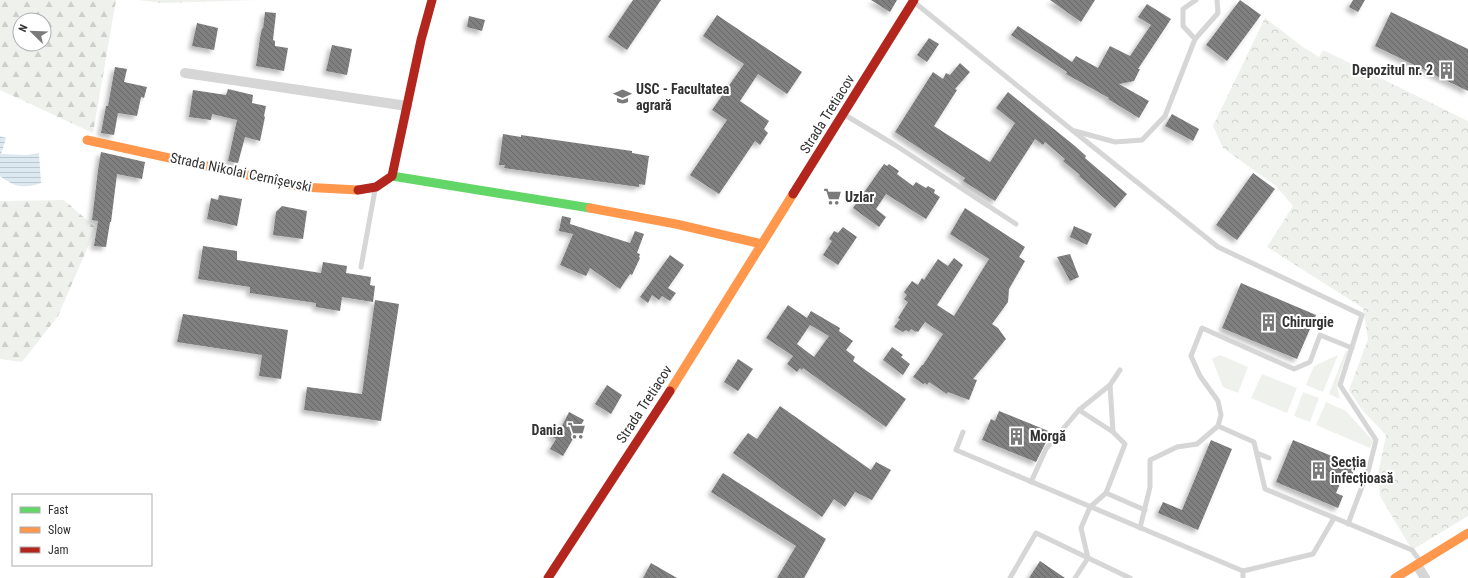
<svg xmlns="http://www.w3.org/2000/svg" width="1468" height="578" viewBox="0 0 1468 578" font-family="'Roboto Condensed',sans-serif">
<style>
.grass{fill:#eff2ec}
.forest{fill:url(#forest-firs);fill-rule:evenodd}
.park{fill:url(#park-crowns)}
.water{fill:url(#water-rules)}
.building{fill:url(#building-back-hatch);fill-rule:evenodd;filter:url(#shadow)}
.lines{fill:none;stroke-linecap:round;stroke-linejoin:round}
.lane{stroke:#d6d6d6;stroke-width:5}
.street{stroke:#d6d6d6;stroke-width:10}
.fast{stroke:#63d668;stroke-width:9}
.slow{stroke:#ff974d;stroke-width:9}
.jam{stroke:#b3261e;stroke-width:9}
.labels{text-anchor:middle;stroke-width:4;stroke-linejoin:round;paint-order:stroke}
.poi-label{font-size:14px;font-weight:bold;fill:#323232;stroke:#fff;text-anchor:start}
.street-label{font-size:14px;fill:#323232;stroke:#fff}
</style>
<defs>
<pattern id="forest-firs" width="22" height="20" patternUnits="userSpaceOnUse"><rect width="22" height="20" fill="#eff2ec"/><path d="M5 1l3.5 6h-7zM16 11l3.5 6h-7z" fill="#cdd0cb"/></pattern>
<pattern id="park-crowns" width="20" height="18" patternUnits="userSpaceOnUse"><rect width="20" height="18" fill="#eff2ec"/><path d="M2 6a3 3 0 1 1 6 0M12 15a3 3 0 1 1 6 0" fill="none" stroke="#cdd0cb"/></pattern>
<pattern id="water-rules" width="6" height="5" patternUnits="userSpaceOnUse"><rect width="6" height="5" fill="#dce9f0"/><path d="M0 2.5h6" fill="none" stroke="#bdc8ce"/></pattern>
<pattern id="building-back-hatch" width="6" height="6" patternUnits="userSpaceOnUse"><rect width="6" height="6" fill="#808080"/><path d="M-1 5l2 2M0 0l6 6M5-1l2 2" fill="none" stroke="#696969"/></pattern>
<filter id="shadow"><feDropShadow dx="-3.5" dy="3.5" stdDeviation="2" flood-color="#0004"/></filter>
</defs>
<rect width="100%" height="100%" fill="#fff"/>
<!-- grass -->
<g class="grass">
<polygon points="1346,350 1348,351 1339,377 1337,387 1340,399 1329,394"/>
<polygon points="1220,355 1248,367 1238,393 1223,387 1212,359"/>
<polygon points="1338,355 1323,392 1306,385 1314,366"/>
<polygon points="1262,374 1297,388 1287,413 1251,398"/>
<polygon points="1303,392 1319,398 1310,422 1294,416"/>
<polygon points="1326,402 1346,411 1373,441 1370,448 1316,425"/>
</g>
<!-- forest -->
<g class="forest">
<path d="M0,0H116L93,133L0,90ZM20,20H44V44H20Z"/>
<polygon points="138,0 259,0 162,3"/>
<polygon points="64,200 96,228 58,316 22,362 0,359 0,201"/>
</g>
<!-- park -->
<polygon class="park" points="1265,18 1303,47 1319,57 1323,50 1468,121 1468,516 1412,550 1380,496 1378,474 1386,435 1363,411 1349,390 1368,339 1363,308 1267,247 1293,206 1276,186 1223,148 1213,126"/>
<!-- water -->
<path class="water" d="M0,136L6,138L1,154L27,155L39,153L41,183C24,189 14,187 0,176Z"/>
<!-- building -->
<g class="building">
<polygon points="633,0 661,0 627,50 608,37"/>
<polygon points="871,0 897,0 890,12"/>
<polygon points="1050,0 1095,0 1081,22"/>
<polygon points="1240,0 1261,15 1227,61 1206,45"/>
<polygon points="1353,0 1365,0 1358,12 1349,7"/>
<polygon points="1147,4 1171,19 1138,69 1140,69 1134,81 1119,84 1149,101 1139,118 1108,99 1109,98 1066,74 1067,72 1011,35 1018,26 1072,62 1076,56 1098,68 1110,46 1130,56 1151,25 1138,17"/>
<polygon points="265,12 276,13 273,40 275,41 275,46 288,48 284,71 256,66 260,38 262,28 263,29"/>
<polygon points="1391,12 1468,49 1468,91 1375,46"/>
<polygon points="717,15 802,72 787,94 758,74 740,101 769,121 764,129 768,133 760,145 755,141 719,194 690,175 727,120 712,110 744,64 703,36"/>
<polygon points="469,16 485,20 482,31 467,27"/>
<polygon points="197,23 218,28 214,50 192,46"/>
<polygon points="929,38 939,44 927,62 917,55"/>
<polygon points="332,45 352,49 347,75 326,71"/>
<polygon points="960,63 970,72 955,89 957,90 934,126 990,162 1015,123 996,108 1008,92 1075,146 1086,156 1085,158 1127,194 1115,208 1079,176 1080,175 1063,161 1065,159 1045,142 1043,145 1035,139 995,201 963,181 965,178 895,132 933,72 943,79 946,73 950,75"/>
<polygon points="115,67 127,69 124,82 147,87 144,98 141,97 137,116 118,113 114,135 101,133 106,106 108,106"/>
<polygon points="228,89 253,95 252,103 266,106 264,116 265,117 260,141 245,137 238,163 228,161 237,120 212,114 211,120 189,117 193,90 226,95"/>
<polygon points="1172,114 1199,129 1193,141 1165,126"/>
<polygon points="503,134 521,137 521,135 632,151 632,153 649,156 645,185 639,184 639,187 504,168 505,165 499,165"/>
<polygon points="101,152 145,162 142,179 117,174 111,222 110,222 106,247 94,246 98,221 92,220 98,170"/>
<polygon points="884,164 887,166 889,164 899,171 897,174 913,186 916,182 926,188 928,186 935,190 934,193 940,197 926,219 886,194 876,209 886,217 879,227 853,208"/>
<polygon points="1253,173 1275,189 1237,240 1216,225"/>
<polygon points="219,195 242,199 237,226 207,219 211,198 218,200"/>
<polygon points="282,206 307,211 303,239 273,235 276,212"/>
<polygon points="965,208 1025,247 1019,257 1025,261 1009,289 1008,302 992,324 998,328 1006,339 973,379 977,380 969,400 948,392 947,394 929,382 927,385 925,383 923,384 913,377 922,365 923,365 943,334 925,322 918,332 917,331 916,332 911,329 909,332 906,330 903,332 894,327 900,319 898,318 908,302 904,299 907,295 904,292 912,281 918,285 922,278 924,280 938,259 948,266 954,258 963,265 937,305 954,316 989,259 950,234"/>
<polygon points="562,216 571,218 570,224 630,243 635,231 644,234 637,253 640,254 639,257 640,258 632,275 630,274 620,289 590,268 586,276 560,265 573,234 559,231"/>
<polygon points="1074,226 1092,234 1087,245 1070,237"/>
<polygon points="843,227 857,237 838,265 823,255 832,241 829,239 834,231 838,233"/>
<polygon points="203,246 237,251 237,260 321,273 323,262 347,266 346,273 371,277 370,285 375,286 373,302 342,297 340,311 316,307 316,303 250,293 250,287 198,279"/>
<polygon points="1070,254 1079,277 1070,281 1057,257"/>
<polygon points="670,255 684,265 668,288 676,293 670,301 662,296 659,300 652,295 648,303 640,297"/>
<polygon points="1241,283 1316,315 1297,359 1222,328"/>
<polygon points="375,300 399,304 381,421 304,410 307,387 362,394"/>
<path d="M788,305L807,318L811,311L840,328L839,331L853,341L846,350L855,357L853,361L906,399L886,427L803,368L802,370L800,368L797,372L787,364L793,356L766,338ZM810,325L829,336L814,357L797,344Z"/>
<polygon points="183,314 288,330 281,379 259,376 262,355 177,342"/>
<polygon points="892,347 903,355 901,357 910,364 903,375 883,360"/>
<polygon points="738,359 753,369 738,391 724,382"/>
<polygon points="607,385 622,395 611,414 595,404"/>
<polygon points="780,406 871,470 876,462 891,470 872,500 855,492 845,507 834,499 822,517 733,453 748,433 757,439"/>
<polygon points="999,411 1051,432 1036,462 982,440 991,419 995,421"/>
<polygon points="569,412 584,420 563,456 550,449 556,439 551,436 555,428 560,430"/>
<polygon points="1211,440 1232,449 1198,530 1158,513 1163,502 1182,510"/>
<polygon points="1293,440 1356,466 1351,477 1344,474 1336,493 1343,496 1338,508 1276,482"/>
<polygon points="723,473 826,539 804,578 777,578 796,546 711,492"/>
<polygon points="1040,561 1065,578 1029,578"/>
<polygon points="651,563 677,578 643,578"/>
</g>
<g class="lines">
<!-- lane -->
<g class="lane">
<polyline points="914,2 1072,130 1218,247 1362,315 1340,385 1376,440 1369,468 1348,524"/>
<polyline points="1195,39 1183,26 1183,9 1196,0"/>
<polyline points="845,115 895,145 1016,224"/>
<polyline points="1075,131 1115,142 1142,140 1165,116 1195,39 1218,13 1217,0"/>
<polyline points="361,267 375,190"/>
<polyline points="1079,410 1113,432"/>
<polyline points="1218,426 1254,442 1265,489 1412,550 1420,561"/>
<polyline points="963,432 956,450 1243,571"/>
<polyline points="1257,453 1269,458"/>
<polyline points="1031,482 1046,449 1079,410 1110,385"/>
<polyline points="1106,493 1145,510"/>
<polyline points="1140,528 1150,487 1150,460 1177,447 1197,444 1218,426 1221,415 1218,401 1200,376 1191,356 1202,328 1294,369 1310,362 1320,335 1352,348"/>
<polyline points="1010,578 1036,533 1130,578"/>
<polyline points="1075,578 1088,558 1081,528 1090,507 1106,493 1125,444 1113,432 1110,385 1120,370"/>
<polyline points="1243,578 1243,571 1313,554 1334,518"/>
</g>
<!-- street -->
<g class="street">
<polyline points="185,73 407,106"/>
<polyline points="1417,565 1425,578"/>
</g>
<!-- fast -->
<polyline class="fast" points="392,176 590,208"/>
<!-- slow -->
<g class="slow">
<polyline points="87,140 302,187 358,190"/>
<polyline points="590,208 676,224 762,244"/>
<polyline points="670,391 793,194"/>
<polyline points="1395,578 1468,533"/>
</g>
<!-- jam -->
<g class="jam">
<polyline points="358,190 376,187 392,176 421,40 432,0"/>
<polyline points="793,194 914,0"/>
<polyline points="548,578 670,391"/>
</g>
</g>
<!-- icons -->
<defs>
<symbol id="building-bare" viewBox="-9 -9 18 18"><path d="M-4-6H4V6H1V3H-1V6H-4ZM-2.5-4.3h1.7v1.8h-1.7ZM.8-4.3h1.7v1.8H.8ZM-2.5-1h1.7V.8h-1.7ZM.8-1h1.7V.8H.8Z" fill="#7a7a7a" stroke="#fff" stroke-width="2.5" paint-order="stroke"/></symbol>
<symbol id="university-bare" viewBox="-9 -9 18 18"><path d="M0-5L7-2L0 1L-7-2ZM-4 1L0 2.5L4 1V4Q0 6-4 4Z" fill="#7a7a7a" stroke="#fff" stroke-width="2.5" paint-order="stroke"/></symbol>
<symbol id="supermarket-bare" viewBox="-9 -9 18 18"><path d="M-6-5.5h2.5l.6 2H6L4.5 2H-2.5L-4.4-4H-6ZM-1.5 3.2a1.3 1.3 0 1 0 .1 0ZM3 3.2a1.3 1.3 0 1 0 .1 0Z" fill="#7a7a7a" stroke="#fff" stroke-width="2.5" paint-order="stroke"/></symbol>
</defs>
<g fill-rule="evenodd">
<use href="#building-bare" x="1434" y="58" width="25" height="25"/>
<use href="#university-bare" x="610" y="84" width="25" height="25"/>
<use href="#supermarket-bare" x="820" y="184" width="25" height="25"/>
<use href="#building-bare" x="1256" y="310" width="25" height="25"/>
<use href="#supermarket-bare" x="564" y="418" width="25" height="25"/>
<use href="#building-bare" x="1004" y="424" width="25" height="25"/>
<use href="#building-bare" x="1306" y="458" width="25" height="25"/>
</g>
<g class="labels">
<!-- poi labels -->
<g class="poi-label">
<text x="1433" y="75" text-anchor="end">Depozitul nr. 2</text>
<text x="636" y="94">USC - Facultatea<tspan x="636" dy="16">agrară</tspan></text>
<text x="845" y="202">Uzlar</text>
<text x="1282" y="327">Chirurgie</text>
<text x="563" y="435" text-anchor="end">Dania</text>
<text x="1030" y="441">Morgă</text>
<text x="1331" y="467">Secția<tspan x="1331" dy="16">infecțioasă</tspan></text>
</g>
<!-- street labels -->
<g class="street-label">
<text transform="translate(827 114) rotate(-58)" y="5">Strada Tretiacov</text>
<text transform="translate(241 172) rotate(12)" y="5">Strada Nikolai Cernîșevski</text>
<text transform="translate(644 404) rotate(-57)" y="5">Strada Tretiacov</text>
</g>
</g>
<!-- legend -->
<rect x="12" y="494" width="140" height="72" fill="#ffffff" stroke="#adadad"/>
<rect x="20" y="507" width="20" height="6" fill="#63d668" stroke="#adadad"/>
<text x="48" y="514" font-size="12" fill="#323232">Fast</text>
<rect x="20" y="527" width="20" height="6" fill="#ff974d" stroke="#adadad"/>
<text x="48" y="534" font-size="12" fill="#323232">Slow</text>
<rect x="20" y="547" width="20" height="6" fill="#b3261e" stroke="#adadad"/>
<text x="48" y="554" font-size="12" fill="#323232">Jam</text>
<!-- north arrow -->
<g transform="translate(32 32) rotate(293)"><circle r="19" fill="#ffffff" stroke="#adadad"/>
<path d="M0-3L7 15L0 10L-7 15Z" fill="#7a7a7a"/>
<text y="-6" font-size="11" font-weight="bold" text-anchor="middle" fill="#323232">N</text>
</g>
</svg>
